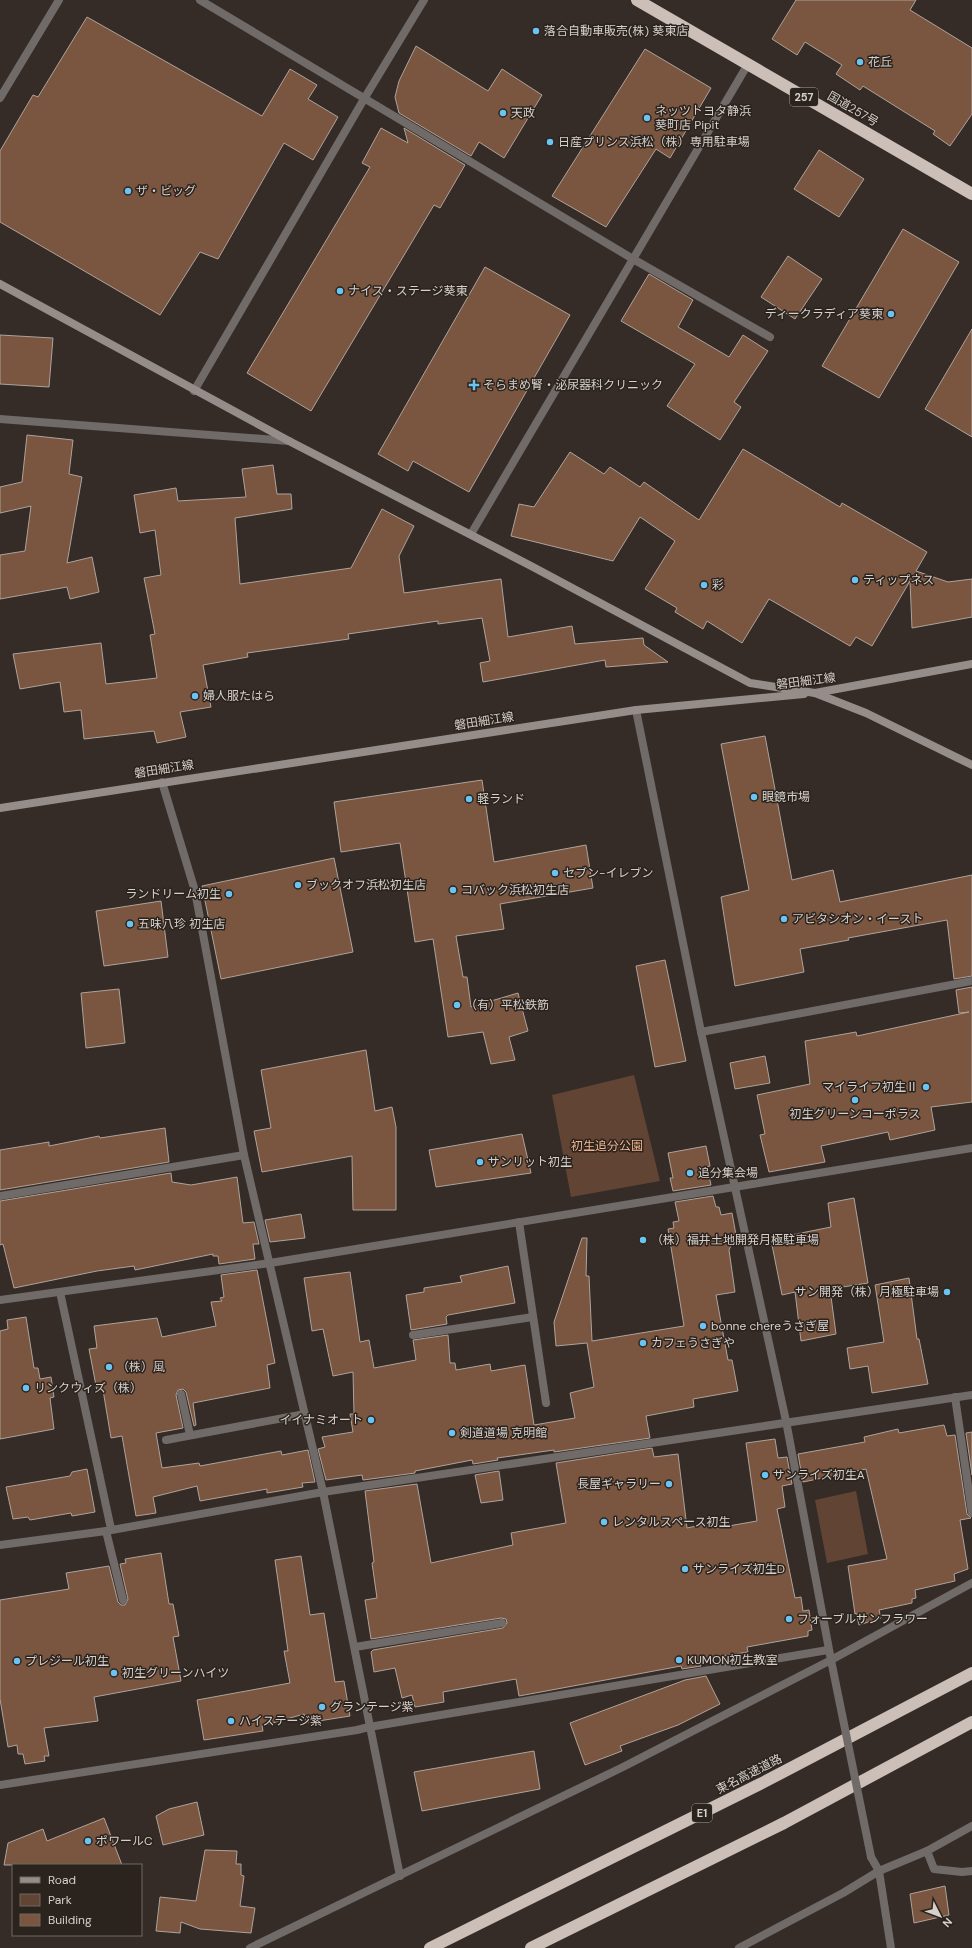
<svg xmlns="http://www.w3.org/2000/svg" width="972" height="1948" viewBox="0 0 972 1948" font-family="'DM Sans','Noto Sans JP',sans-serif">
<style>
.green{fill:#614433}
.building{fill:#7a553f;stroke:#aea39c}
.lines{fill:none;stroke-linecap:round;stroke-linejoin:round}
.street{stroke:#706b68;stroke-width:8}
.secondary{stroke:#958d89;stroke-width:8}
.highway{stroke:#cbbfb8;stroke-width:12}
.street-bridge{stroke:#706b68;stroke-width:8}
.poi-dot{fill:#6ac3f1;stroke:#2b231d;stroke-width:1.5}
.labels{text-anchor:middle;stroke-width:3;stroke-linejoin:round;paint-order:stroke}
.shield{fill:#2b231d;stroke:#a39c98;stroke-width:1}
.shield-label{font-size:11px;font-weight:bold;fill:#d6d0cc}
.poi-label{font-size:12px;fill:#d6d0cc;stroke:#2b231d;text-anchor:start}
.street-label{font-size:12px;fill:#d6d0cc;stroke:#2b231d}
.park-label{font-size:12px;fill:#f4b58f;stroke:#2b231d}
</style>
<rect width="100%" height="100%" fill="#352c27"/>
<!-- green -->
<g class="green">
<polygon points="634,1075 660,1181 571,1197 552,1095"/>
<polygon points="856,1491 868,1554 827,1563 815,1500"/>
</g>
<!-- building -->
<g class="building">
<polygon points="796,0 916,0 910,10 972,48 972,114 950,146 933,134 935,131 863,86 860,90 836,74 842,65 805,42 797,55 772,39"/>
<polygon points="87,17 262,116 290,69 317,85 308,99 338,117 313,160 284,143 218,259 200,252 160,315 0,222 0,151 33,95 38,97"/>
<polygon points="416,46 488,91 502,69 542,95 504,158 479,142 471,156 399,113 395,97 399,81"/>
<polygon points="645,49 711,88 670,158 656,149 606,227 552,196"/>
<polygon points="381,128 408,143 404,128 465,165 440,208 434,205 311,411 247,373 370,167 362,163"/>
<polygon points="819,150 864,179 839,217 794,189"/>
<polygon points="903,229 959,262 879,398 822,366"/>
<polygon points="788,256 822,279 795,319 761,297"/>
<polygon points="485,267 570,315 469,492 413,461 408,471 378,454"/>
<polygon points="649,274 693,300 678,327 729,357 743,335 768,351 734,402 741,407 720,440 667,406 695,364 621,321"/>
<polygon points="972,329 972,437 925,409"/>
<polygon points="0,335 53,338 49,387 0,384"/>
<polygon points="27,435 73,440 69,474 82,477 67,563 92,557 99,592 70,599 67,587 0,599 0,555 25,551 31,506 0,513 0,487 22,482"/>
<polygon points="743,449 840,507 842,503 927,552 916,571 948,582 972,579 972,617 912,628 910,581 872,646 856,637 850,646 769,599 742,643 707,621 703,629 675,612 677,608 645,589 675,541 640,517 613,561 511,536 519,504 534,507 570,452 604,474 610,467 640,487 644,482 699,520"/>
<polygon points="273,465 277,494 291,494 292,509 235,518 240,584 351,568 382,509 414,526 399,556 404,593 501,579 508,637 572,626 575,644 643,638 644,645 668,662 606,667 605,660 483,682 480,663 490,661 482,618 438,624 438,621 348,634 349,639 247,653 248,657 203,665 211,707 180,712 186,737 157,743 154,731 84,739 81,710 64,712 60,682 20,689 13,654 101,643 106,684 157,678 150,635 155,634 144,578 161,575 155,530 140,533 134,495 176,488 178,501 246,497 242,469"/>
<polygon points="765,736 792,880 833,870 840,902 972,875 972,976 954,979 947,920 848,938 849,940 800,949 804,972 735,986 721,897 749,890 721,744"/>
<polygon points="482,780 494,862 586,845 593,888 500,904 504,929 456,936 463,977 467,977 471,1007 518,993 528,1031 509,1037 515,1060 491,1064 483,1032 448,1037 433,939 415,942 400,843 341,852 334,802"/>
<polygon points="334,858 353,952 221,979 202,886"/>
<polygon points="161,901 168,957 104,966 96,911"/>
<polygon points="665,960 686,1061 655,1067 636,966"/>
<polygon points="972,987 972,1102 931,1107 935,1130 890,1140 888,1132 821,1146 825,1162 769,1172 760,1135 765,1134 757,1095 810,1084 805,1041 856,1032 857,1036 969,1012 959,1013 956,990"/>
<polygon points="119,989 125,1043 86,1048 81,993"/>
<polygon points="366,1050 375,1111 392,1107 396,1127 396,1210 353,1210 352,1156 262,1172 254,1131 271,1128 261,1070"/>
<polygon points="765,1056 770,1083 735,1089 730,1063"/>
<polygon points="165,1128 169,1162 0,1190 0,1150 49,1142 49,1146 99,1136 100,1138"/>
<polygon points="522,1134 531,1173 436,1187 429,1150"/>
<polygon points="706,1146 710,1166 707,1167 711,1185 673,1191 670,1178 673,1178 668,1153"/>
<polygon points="171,1173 172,1182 191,1185 237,1177 243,1223 254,1222 259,1244 253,1244 255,1259 219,1264 218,1256 213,1256 213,1254 135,1270 134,1266 97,1271 14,1288 3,1244 0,1245 0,1201"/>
<polygon points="713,1196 716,1207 719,1207 721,1215 732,1213 736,1235 729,1250 735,1292 716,1295 728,1360 732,1360 738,1391 693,1399 694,1407 646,1416 650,1438 554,1452 554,1450 497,1458 498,1460 473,1464 472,1460 415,1471 415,1473 363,1480 362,1475 326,1480 318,1449 325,1447 322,1437 353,1432 350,1414 354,1414 353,1372 333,1376 323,1329 312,1331 304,1278 350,1272 360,1342 369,1340 374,1368 416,1360 413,1340 448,1335 450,1363 455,1363 456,1370 490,1364 491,1371 525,1365 534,1425 575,1418 570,1393 594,1387 587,1343 556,1346 554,1322 582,1238 587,1238 586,1276 589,1276 592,1341 684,1326 668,1229 674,1228 673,1222 679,1221 675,1202"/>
<polygon points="854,1198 868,1283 830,1289 836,1334 801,1341 795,1292 782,1295 772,1245 777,1244 776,1238 831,1227 828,1203"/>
<polygon points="301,1214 305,1238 270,1242 265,1220"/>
<polygon points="508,1266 515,1303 448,1315 446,1317 447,1324 411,1330 406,1295 424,1292 424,1288 462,1282 460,1276"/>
<polygon points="257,1270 275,1363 267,1365 270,1388 193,1403 196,1425 194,1426 186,1392 183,1389 178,1390 176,1395 183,1428 156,1433 162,1468 199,1463 200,1466 281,1451 282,1455 308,1450 315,1482 302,1483 303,1487 267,1493 267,1489 200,1501 197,1486 153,1497 156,1513 136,1516 122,1436 111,1438 103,1390 97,1391 89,1349 97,1348 94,1326 157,1318 162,1337 216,1326 211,1302 222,1301 220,1298 224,1297 221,1275"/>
<polygon points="909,1278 917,1339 919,1339 928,1384 872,1393 868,1366 850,1369 847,1348 884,1342 875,1285"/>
<polygon points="26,1317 34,1368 38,1368 40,1379 51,1377 54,1397 50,1398 54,1429 0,1439 0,1331 8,1329 7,1320"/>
<polygon points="944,1425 947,1436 955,1435 967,1514 971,1518 960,1520 968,1569 954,1574 955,1581 915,1590 916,1598 912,1599 912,1603 879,1610 881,1618 859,1625 856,1613 855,1614 848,1566 887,1559 866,1469 803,1482 798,1454 865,1442 864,1437 898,1429 899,1433"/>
<polygon points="972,1432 972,1475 966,1433"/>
<polygon points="775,1439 778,1458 787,1457 792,1484 782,1486 785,1507 777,1509 795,1598 801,1597 803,1611 809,1610 812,1630 808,1631 808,1636 747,1647 748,1652 699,1660 701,1666 682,1669 681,1666 519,1696 516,1679 443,1692 444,1702 415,1707 412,1695 402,1698 395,1668 374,1672 371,1652 373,1650 503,1628 507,1623 506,1619 501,1618 371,1639 365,1600 377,1598 372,1563 374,1562 365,1491 417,1484 431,1563 513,1545 511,1533 566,1523 556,1463 652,1448 654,1457 678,1454 687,1528 715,1522 717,1528 757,1521 746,1443"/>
<polygon points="87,1469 95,1512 72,1516 71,1513 30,1520 28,1517 13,1519 6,1487 70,1476 72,1472"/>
<polygon points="499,1471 503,1500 481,1503 475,1475"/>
<polygon points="161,1553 169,1604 173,1604 179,1636 173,1637 181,1681 94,1697 98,1721 44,1728 49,1756 44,1756 45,1761 25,1764 23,1754 18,1754 17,1745 8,1747 0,1699 0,1600 69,1589 66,1573 109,1566 118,1602 121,1605 125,1605 128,1599 120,1564 126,1563 125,1559"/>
<polygon points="301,1556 310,1615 324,1613 335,1682 344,1681 350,1716 306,1723 304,1714 262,1726 263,1731 204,1740 197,1700 290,1683 284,1651 288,1651 275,1560"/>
<polygon points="706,1676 720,1704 678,1725 620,1746 622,1751 585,1765 570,1723 685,1680"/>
<polygon points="534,1751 540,1789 422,1811 414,1772"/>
<polygon points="197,1802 204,1835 163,1845 156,1816 169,1809"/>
<polygon points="104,1818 122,1865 4,1865 8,1843 43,1829 47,1841"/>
<polygon points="205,1850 237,1851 236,1864 241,1864 241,1875 244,1876 240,1906 255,1908 251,1933 200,1929 181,1922 180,1933 156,1931 160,1897 196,1901"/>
<polygon points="945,1886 949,1915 914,1923 910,1894"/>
</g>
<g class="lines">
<!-- street -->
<g class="street">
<polyline points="200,0 633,259 770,337"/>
<polyline points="0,98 59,0"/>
<polyline points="194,391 364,99 424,0"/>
<polyline points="0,419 289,441"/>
<polyline points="471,534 748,64"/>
<polyline points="636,710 701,1032 786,1421 831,1660"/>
<polyline points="162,782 195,891 244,1155 323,1492 400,1876"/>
<polyline points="701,1032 972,981"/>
<polyline points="0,1196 244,1155"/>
<polyline points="519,1222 546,1403"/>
<polyline points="60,1292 111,1529"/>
<polyline points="0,1300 270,1263 972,1148"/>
<polyline points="413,1335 533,1317"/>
<polyline points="181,1394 190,1435"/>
<polyline points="955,1397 972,1513"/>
<polyline points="166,1440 305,1414"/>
<polyline points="106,1531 123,1600"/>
<polyline points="0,1545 106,1531 323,1492 972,1395"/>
<polyline points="355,1647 502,1623"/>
<polyline points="0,1785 357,1730 369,1727 828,1650"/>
<polyline points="927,1851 934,1869 962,1872 972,1871"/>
<polyline points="871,1857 879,1871 891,1948"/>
<polyline points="250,1948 623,1767 831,1660 972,1583"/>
<polyline points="739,1948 843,1893 879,1871 927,1851 972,1826"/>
</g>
<!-- secondary -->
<g class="secondary">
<polyline points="0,284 289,441 533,567 750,683 815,693 866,713 972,765"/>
<polyline points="815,693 972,664"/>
<polyline points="0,808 636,710 804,694"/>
</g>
<!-- highway -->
<g class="highway">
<polyline points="637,0 972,194"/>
<polyline points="430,1948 764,1782 972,1673"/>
<polyline points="531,1948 784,1823 972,1722"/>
</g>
<!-- street-bridge -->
<polyline class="street-bridge" points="831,1660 871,1857"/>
</g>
<!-- markers -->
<g class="poi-dot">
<circle cx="536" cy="31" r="4"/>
<circle cx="860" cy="62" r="4"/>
<circle cx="503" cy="113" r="4"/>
<circle cx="647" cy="118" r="4"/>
<circle cx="550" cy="142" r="4"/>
<circle cx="128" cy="191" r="4"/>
<circle cx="340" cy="291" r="4"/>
<circle cx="891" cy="314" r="4"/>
<path d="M472 379h4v4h4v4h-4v4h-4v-4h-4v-4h4z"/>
<circle cx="855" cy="580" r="4"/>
<circle cx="704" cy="585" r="4"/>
<circle cx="195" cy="696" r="4"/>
<circle cx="754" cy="797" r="4"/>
<circle cx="469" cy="799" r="4"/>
<circle cx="555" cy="873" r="4"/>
<circle cx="298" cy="885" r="4"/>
<circle cx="453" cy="890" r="4"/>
<circle cx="229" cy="894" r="4"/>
<circle cx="784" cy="919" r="4"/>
<circle cx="130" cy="924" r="4"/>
<circle cx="457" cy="1005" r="4"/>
<circle cx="926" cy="1087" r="4"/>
<circle cx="855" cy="1100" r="4"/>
<circle cx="480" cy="1162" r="4"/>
<circle cx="690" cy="1173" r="4"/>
<circle cx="643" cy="1240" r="4"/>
<circle cx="947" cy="1292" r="4"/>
<circle cx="703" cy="1326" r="4"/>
<circle cx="643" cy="1343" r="4"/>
<circle cx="109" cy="1367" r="4"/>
<circle cx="26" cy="1388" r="4"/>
<circle cx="371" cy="1420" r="4"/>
<circle cx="452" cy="1433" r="4"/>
<circle cx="765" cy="1475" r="4"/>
<circle cx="669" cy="1484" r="4"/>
<circle cx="604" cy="1522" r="4"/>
<circle cx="685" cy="1569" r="4"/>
<circle cx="789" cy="1619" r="4"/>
<circle cx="679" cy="1660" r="4"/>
<circle cx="17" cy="1661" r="4"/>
<circle cx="114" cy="1673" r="4"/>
<circle cx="322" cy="1707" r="4"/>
<circle cx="231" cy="1721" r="4"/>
<circle cx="88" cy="1841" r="4"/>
</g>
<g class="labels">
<!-- shield labels -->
<g class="shield">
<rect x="790" y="88" width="28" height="18" rx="3"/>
<rect x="692" y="1804" width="20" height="18" rx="3"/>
</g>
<g class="shield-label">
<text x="804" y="101">257</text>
<text x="702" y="1817">E1</text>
</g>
<!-- poi labels -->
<g class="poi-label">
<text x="544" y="35">落合自動車販売(株) 葵東店</text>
<text x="868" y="66">花丘</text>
<text x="655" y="115">ネッツトヨタ静浜<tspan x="655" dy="14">葵町店 Pipit</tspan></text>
<text x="511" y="117">天政</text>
<text x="558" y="146">日産プリンス浜松（株）専用駐車場</text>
<text x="136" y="195">ザ・ビッグ</text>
<text x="348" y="295">ナイス・ステージ葵東</text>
<text x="883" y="318" text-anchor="end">ディークラディア葵東</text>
<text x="483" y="389">そらまめ腎・泌尿器科クリニック</text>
<text x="863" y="584">ティップネス</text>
<text x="712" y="589">彩</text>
<text x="203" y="700">婦人服たはら</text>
<text x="762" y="801">眼鏡市場</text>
<text x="477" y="803">軽ランド</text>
<text x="563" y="877">セブン-イレブン</text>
<text x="306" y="889">ブックオフ浜松初生店</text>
<text x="461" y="894">コバック浜松初生店</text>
<text x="221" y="898" text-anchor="end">ランドリーム初生</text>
<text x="792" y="923">アビタシオン・イースト</text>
<text x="138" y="928">五味八珍 初生店</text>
<text x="465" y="1009">（有）平松鉄筋</text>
<text x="918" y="1091" text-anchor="end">マイライフ初生Ⅱ</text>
<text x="855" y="1118" text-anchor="middle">初生グリーンコーポラス</text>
<text x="488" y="1166">サンリット初生</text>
<text x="698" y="1177">追分集会場</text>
<text x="651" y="1244">（株）福井土地開発月極駐車場</text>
<text x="939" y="1296" text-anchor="end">サン開発（株）月極駐車場</text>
<text x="711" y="1330">bonne chereうさぎ屋</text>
<text x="651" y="1347">カフェうさぎや</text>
<text x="117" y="1371">（株）風</text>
<text x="34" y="1392">リンクウィズ（株）</text>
<text x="363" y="1424" text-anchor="end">イイナミオート</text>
<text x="460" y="1437">剣道道場 克明館</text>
<text x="773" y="1479">サンライズ初生A</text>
<text x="661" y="1488" text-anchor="end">長屋ギャラリー</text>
<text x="612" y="1526">レンタルスペース初生</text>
<text x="693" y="1573">サンライズ初生D</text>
<text x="797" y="1623">フォーブルサンフラワー</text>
<text x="687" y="1664">KUMON初生教室</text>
<text x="25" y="1665">プレジール初生</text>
<text x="122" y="1677">初生グリーンハイツ</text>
<text x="330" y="1711">グランテージ紫</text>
<text x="239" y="1725">ハイステージ紫</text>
<text x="96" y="1845">ポワールC</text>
</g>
<!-- street labels -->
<g class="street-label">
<text transform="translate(853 109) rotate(30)" y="4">国道257号</text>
<text transform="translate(806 681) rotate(-7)" y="4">磐田細江線</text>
<text transform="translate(484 721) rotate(-9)" y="4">磐田細江線</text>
<text transform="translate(164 769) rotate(-9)" y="4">磐田細江線</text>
<text transform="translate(749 1774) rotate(-27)" y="4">東名高速道路</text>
</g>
<!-- park labels -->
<g class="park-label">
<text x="607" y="1150">初生追分公園</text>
</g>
</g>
<!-- legend -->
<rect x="12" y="1864" width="130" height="72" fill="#2b231d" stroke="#6f6863"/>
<rect x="20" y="1877" width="20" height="6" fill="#958d89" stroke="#6f6863"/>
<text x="48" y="1884" font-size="12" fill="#d6d0cc">Road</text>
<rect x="20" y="1894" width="20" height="12" fill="#614433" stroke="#6f6863"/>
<text x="48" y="1904" font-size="12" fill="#d6d0cc">Park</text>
<rect x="20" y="1914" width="20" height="12" fill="#7a553f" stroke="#6f6863"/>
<text x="48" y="1924" font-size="12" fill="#d6d0cc">Building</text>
<!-- north arrow -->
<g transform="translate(940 1916) rotate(132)" stroke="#2b231d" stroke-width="3" paint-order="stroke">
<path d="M0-3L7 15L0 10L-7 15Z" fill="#d6d0cc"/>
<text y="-6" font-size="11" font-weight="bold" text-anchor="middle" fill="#d6d0cc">N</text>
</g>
</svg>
